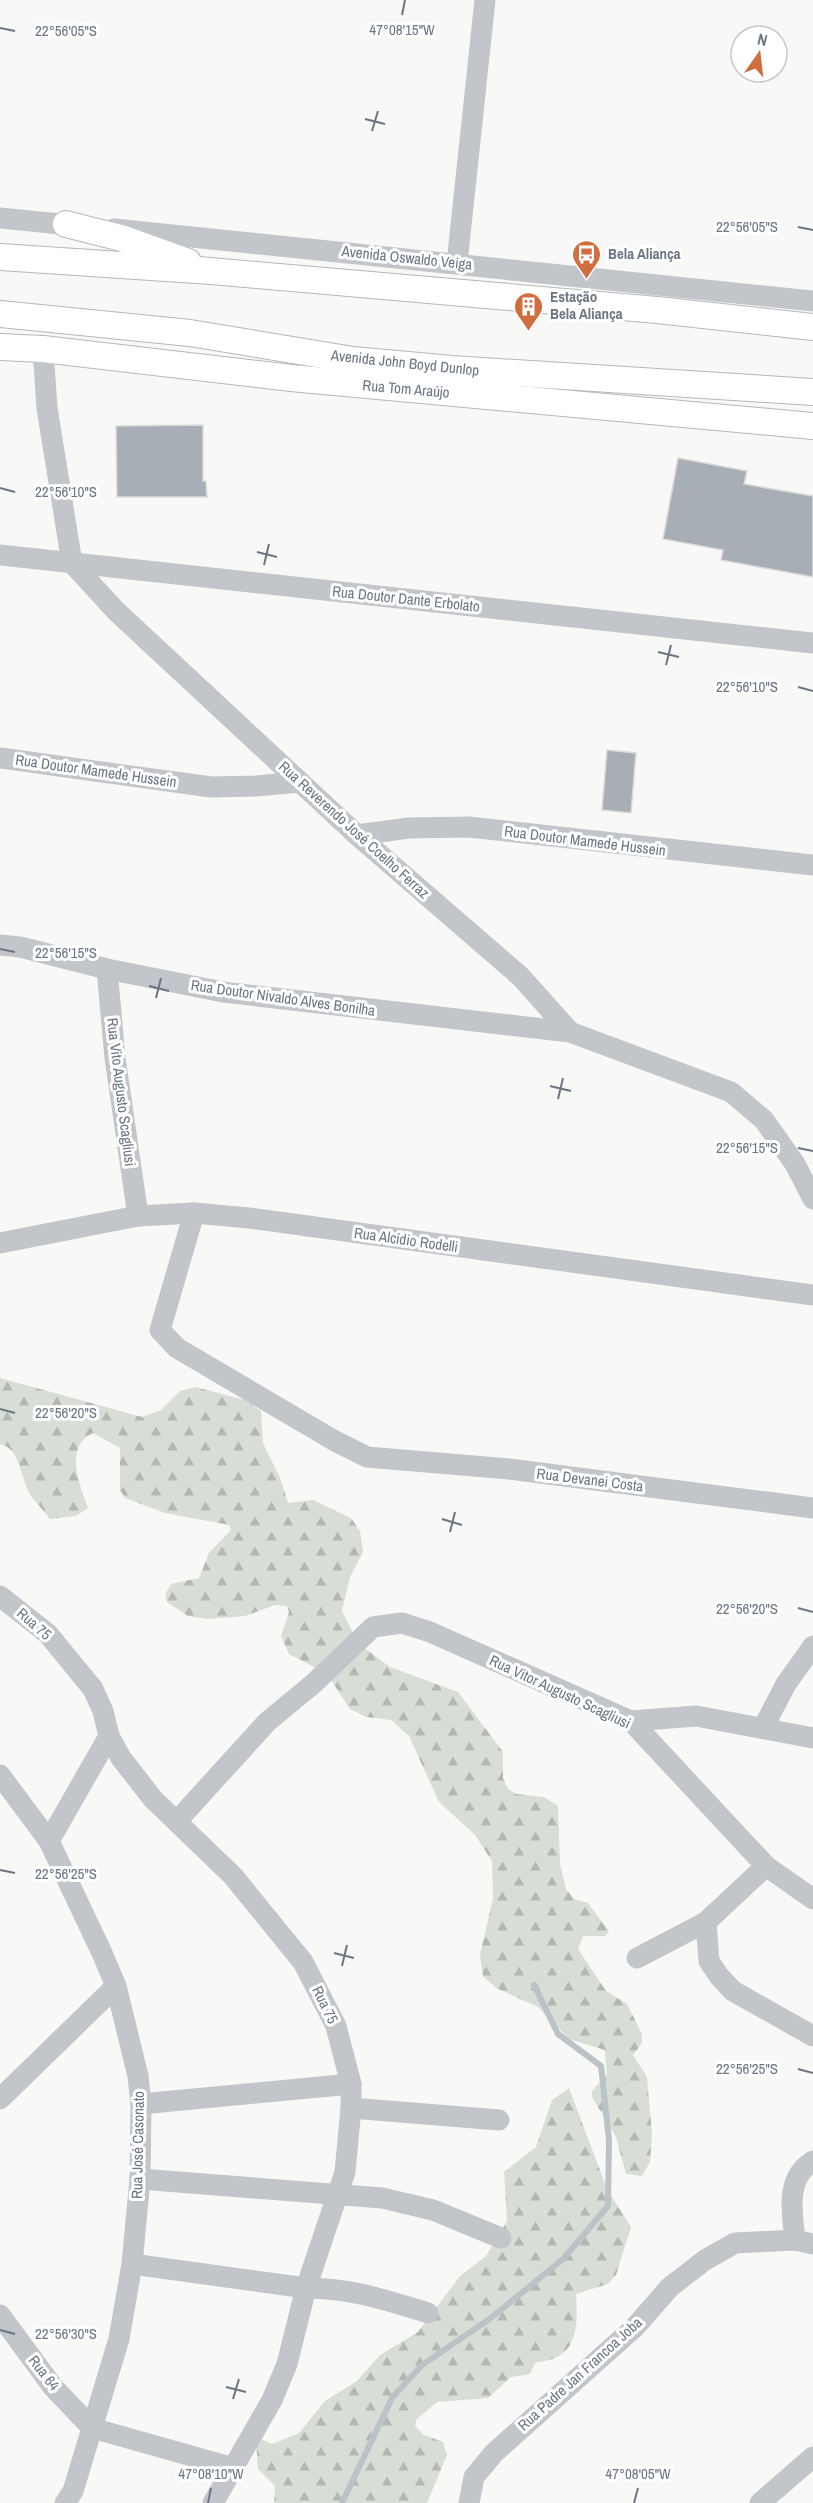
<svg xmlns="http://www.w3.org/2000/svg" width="813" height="2503" viewBox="0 0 813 2503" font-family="'Archivo Narrow',sans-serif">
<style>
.forest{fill:url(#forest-firs)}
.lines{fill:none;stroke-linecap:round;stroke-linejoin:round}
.stream{stroke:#bac3c8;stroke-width:6}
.building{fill:#a8aeb5;stroke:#dadad9;stroke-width:1.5}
.major-casing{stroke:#b4b7bb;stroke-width:28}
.minor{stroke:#c2c5c9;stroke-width:21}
.major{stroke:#fff;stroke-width:26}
.ticks{fill:none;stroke:#6b7684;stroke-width:2}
.labels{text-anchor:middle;stroke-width:6;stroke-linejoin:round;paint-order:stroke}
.poi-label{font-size:15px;font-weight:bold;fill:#6b7684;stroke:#fff;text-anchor:start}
.street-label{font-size:15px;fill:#6b7684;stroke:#fff}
.ticks-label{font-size:15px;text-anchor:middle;fill:#6b7684;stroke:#fff;stroke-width:6;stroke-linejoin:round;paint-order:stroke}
</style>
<defs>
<pattern id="forest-firs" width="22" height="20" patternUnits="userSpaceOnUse" patternTransform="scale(1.5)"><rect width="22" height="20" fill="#d8ddd6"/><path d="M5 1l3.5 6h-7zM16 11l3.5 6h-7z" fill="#b3b8b3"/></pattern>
</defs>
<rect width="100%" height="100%" fill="#f8f8f6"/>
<!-- forest -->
<g class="forest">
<path d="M0,1378L142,1417L161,1410L180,1391L195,1387L245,1400L261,1411L263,1443L281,1480L288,1503L313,1500L351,1518L360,1531L363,1552L350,1577L342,1611L358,1643L390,1667L458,1692L503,1752V1778L508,1789L516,1794L544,1797L558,1806L560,1864L566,1889L574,1899L588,1903L609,1931L605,1936H583L578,1949L606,1991L627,2004L642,2034V2043L633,2055L647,2077L652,2134L650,2162L642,2176L626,2174L616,2137L592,2097V2091L607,2074L605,2050L569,2039L538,2007L496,1988L483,1976L480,1955L493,1898L492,1861L475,1835L439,1802L409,1736L391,1720L367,1717L350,1709L327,1674L289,1654L281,1636L289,1612L287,1606L275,1605L245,1616L208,1619L188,1616L167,1602L165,1594L171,1584L199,1578L209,1553L231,1530L229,1525L165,1513L125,1498L120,1490V1448L93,1433C63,1447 80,1485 88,1508L76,1516L50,1519C44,1511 37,1504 31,1496C21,1481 21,1448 0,1444Z"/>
<path d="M569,2088L607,2189L631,2227L616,2275L608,2284L576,2294C577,2315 580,2343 559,2356C553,2360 542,2361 535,2363L530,2374L511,2377L488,2398L437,2402L416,2420L415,2426L424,2435L443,2442L447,2455L427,2503H274L275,2486L258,2469L256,2441L259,2438L272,2444L299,2433L325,2401L357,2381L380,2355L418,2332L460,2276L486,2256L507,2221L504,2172L536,2147L552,2100Z"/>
</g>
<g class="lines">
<!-- stream -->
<polyline class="stream" points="342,2503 392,2398 422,2365 491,2318 563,2259 608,2206 609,2140 601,2066 558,2034 534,1985"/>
</g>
<!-- building -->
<g class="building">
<polygon points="203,425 203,481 206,481 207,497 117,497 116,426"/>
<polygon points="678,458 747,471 744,484 813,496 813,577 721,560 723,550 663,539"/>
<polygon points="607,750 636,753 631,813 602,810"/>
</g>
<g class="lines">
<defs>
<g id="major">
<polyline points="66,224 121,238 188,262"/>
<polyline points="0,257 211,271 657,310 813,327"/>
<polyline points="0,314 190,333 353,360 452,369 813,392"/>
<polyline points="0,347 43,349 291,378 813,426"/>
</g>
</defs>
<!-- major casing -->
<use href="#major" class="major-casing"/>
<!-- minor -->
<g class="minor">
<polyline points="0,218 80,226"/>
<polyline points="114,229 813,301"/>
<polyline points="457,263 485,0"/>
<polyline points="43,349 47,408 72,563 116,611 357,835 521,977 570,1032 731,1092 764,1120 795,1164 813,1199"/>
<polyline points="0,555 813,643"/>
<polyline points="0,758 211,787 256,786 300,782"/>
<polyline points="357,835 409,828 469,827 813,865"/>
<polyline points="0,945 20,947 107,969 223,992 570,1032"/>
<polyline points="107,969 115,1058 138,1216"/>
<polyline points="194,1213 160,1330 177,1348 335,1441 367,1457 509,1469 813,1508"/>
<polyline points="0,1243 138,1216 194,1213 249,1218 813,1295"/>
<polyline points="0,1596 48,1634 93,1689 103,1711 109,1736 121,1758 153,1799 233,1876 303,1962 336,2026 351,2084 351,2108 345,2172 306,2288 287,2364 272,2400 213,2503"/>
<polyline points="631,1721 696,1716 813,1738"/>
<polyline points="763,1728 786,1684 813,1646"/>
<polyline points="0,1775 49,1841 102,1953 116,1986 138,2076 141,2104 140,2179 132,2264 119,2339 73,2491 65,2503"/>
<polyline points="177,1821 267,1722 313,1684 373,1627 402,1623 430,1632 631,1721 766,1866 813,1899"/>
<polyline points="49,1841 109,1736"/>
<polyline points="766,1866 706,1922 709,1961 719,1976 733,1991 813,2036"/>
<polyline points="637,1958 706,1922"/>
<polyline points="0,2099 116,1986"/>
<polyline points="141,2104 351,2084"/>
<polyline points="351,2108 499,2120"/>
<polyline points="140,2179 382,2198 433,2210 501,2238"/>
<path d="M795,2240C792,2212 785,2178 813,2161"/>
<path d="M132,2264L306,2288C350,2288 386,2300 428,2313"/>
<polyline points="0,2315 53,2387 92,2428"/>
<polyline points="92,2428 234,2468"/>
<polyline points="469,2503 474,2477 494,2453 635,2327 670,2287 705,2260 735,2243 795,2240 813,2244"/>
<polyline points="760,2503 813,2457"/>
</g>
<!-- major -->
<use href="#major" class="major"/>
</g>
<!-- ticks -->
<path class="ticks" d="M402,15L405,0M0,28L15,31M365,119L385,124M372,131L378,111M798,227L813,230M0,488L15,492M257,552L277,557M264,565L269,544M658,652L679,657M666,665L671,645M798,687L813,691M0,949L15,952M149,986L169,991M156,998L161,978M550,1086L571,1091M558,1099L563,1078M798,1148L813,1151M0,1409L15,1413M442,1519L462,1525M450,1532L455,1512M798,1608L813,1612M0,1870L15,1873M334,1953L354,1958M342,1966L347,1945M798,2069L813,2073M0,2330L15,2334M226,2387L246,2392M233,2399L239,2379M208,2503L211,2488M634,2503L638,2488"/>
<!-- icons -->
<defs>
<symbol id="bus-pin" viewBox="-11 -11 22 30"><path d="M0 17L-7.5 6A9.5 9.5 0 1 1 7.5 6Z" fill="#d06e3f" stroke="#fff"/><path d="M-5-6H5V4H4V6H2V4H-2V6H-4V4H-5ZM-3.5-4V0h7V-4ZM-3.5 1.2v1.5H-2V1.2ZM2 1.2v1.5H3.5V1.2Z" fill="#fff"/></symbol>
<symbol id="building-pin" viewBox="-11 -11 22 30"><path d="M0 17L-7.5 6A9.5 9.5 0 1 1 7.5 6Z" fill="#d06e3f" stroke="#fff"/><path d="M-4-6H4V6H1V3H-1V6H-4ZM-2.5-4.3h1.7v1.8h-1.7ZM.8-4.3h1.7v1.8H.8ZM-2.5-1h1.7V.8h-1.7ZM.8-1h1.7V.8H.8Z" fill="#fff"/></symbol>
</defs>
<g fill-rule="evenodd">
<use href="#bus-pin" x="570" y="238" width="33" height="45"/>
<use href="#building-pin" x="512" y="290" width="33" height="45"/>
</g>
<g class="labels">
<!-- poi labels -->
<g class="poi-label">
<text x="608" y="259">Bela Aliança</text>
<text x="550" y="302">Estação<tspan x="550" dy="17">Bela Aliança</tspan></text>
</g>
<!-- street labels -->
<g class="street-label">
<text transform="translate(407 258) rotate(6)" y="5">Avenida Oswaldo Veiga</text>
<text transform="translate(405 363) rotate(6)" y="5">Avenida John Boyd Dunlop</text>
<text transform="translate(406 389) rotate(5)" y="5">Rua Tom Araújo</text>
<text transform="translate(406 599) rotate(6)" y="5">Rua Doutor Dante Erbolato</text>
<text transform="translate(96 771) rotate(8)" y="5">Rua Doutor Mamede Hussein</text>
<text transform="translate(354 830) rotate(42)" y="5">Rua Reverendo José Coelho Ferraz</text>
<text transform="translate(585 841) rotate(7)" y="5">Rua Doutor Mamede Hussein</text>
<text transform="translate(283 998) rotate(8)" y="5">Rua Doutor Nivaldo Alves Bonilha</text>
<text transform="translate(121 1092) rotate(83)" y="5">Rua Vito Augusto Scagliusi</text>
<text transform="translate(406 1240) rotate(8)" y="5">Rua Alcídio Rodelli</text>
<text transform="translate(590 1480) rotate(7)" y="5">Rua Devanei Costa</text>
<text transform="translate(34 1624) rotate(41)" y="5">Rua 75</text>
<text transform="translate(560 1692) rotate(25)" y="5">Rua Vitor Augusto Scagliusi</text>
<text transform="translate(325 2005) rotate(64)" y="5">Rua 75</text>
<text transform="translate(138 2145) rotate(-89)" y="5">Rua José Casonato</text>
<text transform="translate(44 2373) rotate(52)" y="5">Rua 64</text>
<text transform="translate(580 2374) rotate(-42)" y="5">Rua Padre Jan Francoa Joba</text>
</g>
</g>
<g class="ticks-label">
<text x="402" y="35">47°08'15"W</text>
<text x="66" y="36">22°56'05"S</text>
<text x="747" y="232">22°56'05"S</text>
<text x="66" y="497">22°56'10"S</text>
<text x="747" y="692">22°56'10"S</text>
<text x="66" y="958">22°56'15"S</text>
<text x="747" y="1153">22°56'15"S</text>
<text x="66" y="1418">22°56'20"S</text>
<text x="747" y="1614">22°56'20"S</text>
<text x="66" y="1879">22°56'25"S</text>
<text x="747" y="2074">22°56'25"S</text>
<text x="66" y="2339">22°56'30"S</text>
<text x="211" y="2479">47°08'10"W</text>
<text x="638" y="2479">47°08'05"W</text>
</g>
<!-- north arrow -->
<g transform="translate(759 54) rotate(14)"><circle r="28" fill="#ffffff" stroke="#c4c8ce" stroke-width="1.5"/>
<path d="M0-4.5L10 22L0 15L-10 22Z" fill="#d06e3f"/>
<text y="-9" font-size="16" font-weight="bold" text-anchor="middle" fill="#6b7684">N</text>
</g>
</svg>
